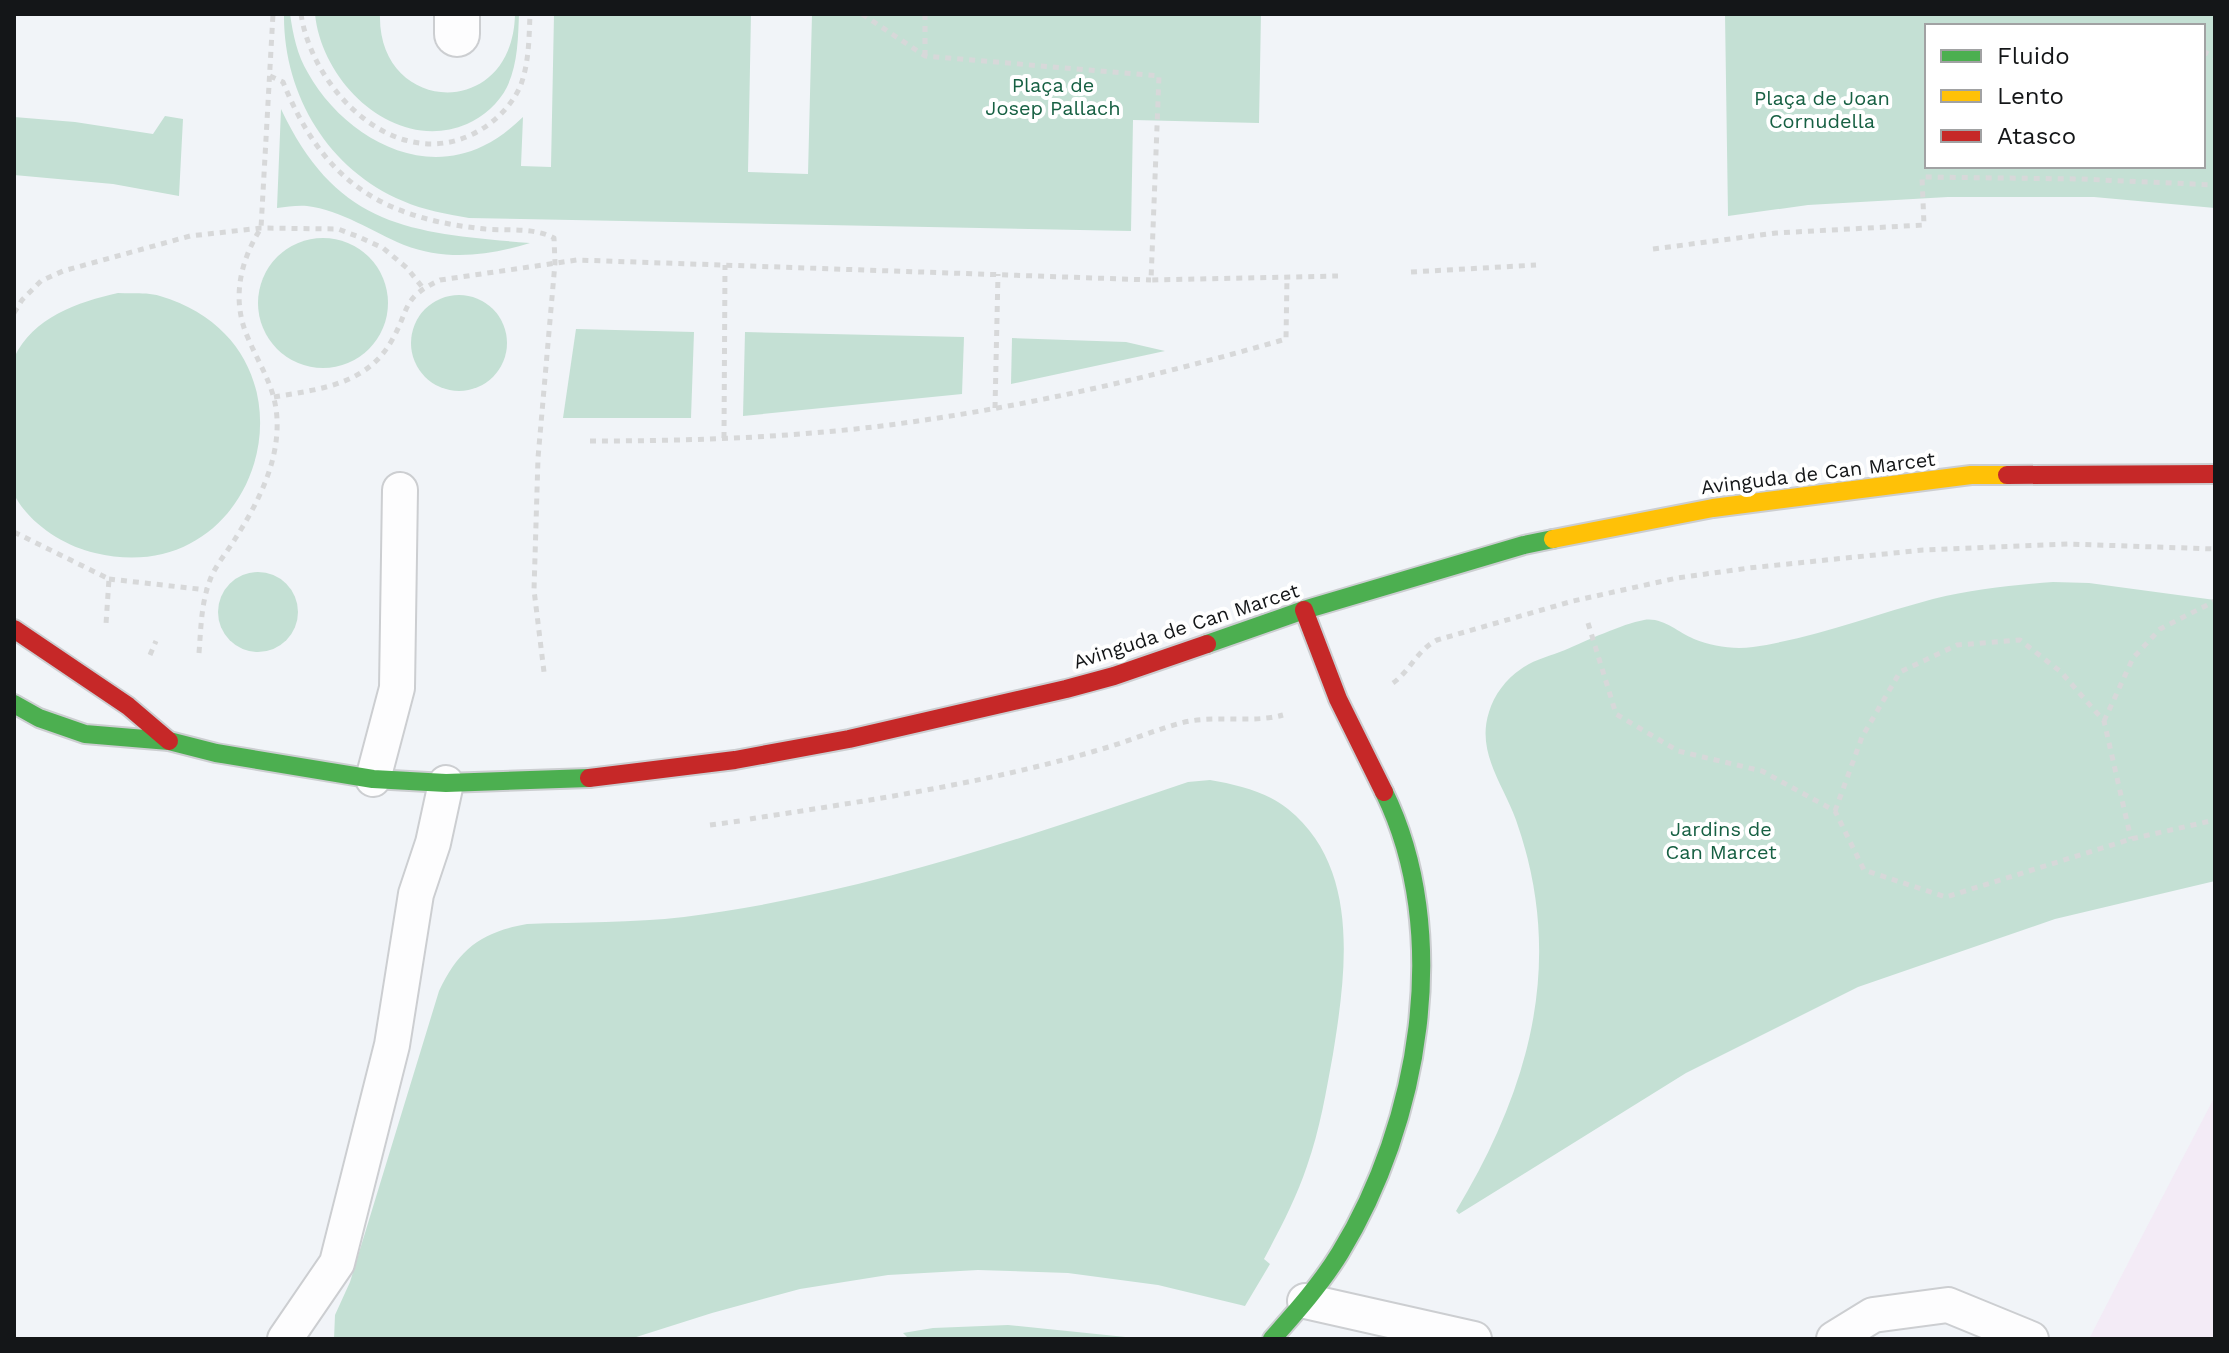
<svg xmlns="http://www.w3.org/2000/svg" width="2229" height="1353" viewBox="0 0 2229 1353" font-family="'Work Sans',sans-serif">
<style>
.education{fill:#f3ebf6}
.green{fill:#c4e0d4;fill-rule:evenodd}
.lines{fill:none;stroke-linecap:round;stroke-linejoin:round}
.lane-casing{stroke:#ccced1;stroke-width:38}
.street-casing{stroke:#ccced1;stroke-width:48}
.fast-casing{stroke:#ccced1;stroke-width:22}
.slow-casing{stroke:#ccced1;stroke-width:22}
.jam-casing{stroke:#ccced1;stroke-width:22}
.path{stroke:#d7d8d9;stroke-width:5;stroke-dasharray:6 6;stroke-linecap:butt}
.lane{stroke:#fdfdfe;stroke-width:34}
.street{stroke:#fdfdfe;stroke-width:44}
.fast{stroke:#4caf50;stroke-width:18}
.slow{stroke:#ffc107;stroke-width:18}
.jam{stroke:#c62828;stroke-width:18}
.labels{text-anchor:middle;stroke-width:8;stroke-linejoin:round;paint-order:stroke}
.park-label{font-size:20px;fill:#176043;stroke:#fff}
.street-label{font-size:20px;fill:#141618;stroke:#fff}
</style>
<rect width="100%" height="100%" fill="#f1f4f8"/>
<!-- education -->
<polygon class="education" points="2215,1096 2215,1339 2089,1339 2127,1265"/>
<!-- green -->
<g class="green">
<path d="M284,14H290C293,34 297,55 308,73C341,132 415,179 483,146C499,139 511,128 523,117L521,166L551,167L554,14H751L748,172L808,174L812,14H1261L1259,123L1133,120L1131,231L469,218C447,214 423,210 403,201C328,170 283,94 284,14Z"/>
<path d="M315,14H380C377,115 513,122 515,14H519C518,38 518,64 507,87C499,103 483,117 467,124C396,154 322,84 315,14Z"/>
<path d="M1725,14H2215V208L2094,197H1948L1808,205L1728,216ZM1927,26H2203V166H1927Z"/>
<path d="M281,109C337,228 411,233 530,243C488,256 446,261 404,245C373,232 341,210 307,206C297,205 287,207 277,208Z"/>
<polygon points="165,116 183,119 179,196 113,184 14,175 14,117 75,122 153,134"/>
<circle cx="323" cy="303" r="65"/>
<path d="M118,293C131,294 147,292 160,296C332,347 264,594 95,553C64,546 28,523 14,494V358C33,317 78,302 118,293Z"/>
<circle cx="459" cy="343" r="48"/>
<polygon points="576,329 694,332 691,418 563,418"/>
<polygon points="745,332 964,337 962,394 743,416"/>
<polygon points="1012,338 1126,342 1165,351 1011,384"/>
<circle cx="258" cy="612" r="40"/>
<path d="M2053,582L2089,583L2215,600V881L2055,919L1858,987L1686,1073L1459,1214L1456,1211C1530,1088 1566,961 1516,820C1503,784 1476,752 1489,712C1494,695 1506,679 1521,669C1533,660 1550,656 1565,650C1586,641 1622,624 1644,620C1663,617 1677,632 1694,639C1712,646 1733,650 1753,647C1814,638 1873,615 1933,599C1973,589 2013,585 2053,582Z"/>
<path d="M1210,780C1238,785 1265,791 1288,809C1361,868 1346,973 1333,1054C1326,1092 1320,1129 1307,1166C1296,1199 1280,1229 1264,1259L1270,1264L1245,1306L1158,1285L1068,1273L978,1270L888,1275L800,1289L712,1313L630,1339H334L335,1315L350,1282L439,991C459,949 481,932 527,924C579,922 633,923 684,917C858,895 1024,838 1188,782Z"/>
<polygon points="1008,1325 1145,1339 909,1339 903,1333 933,1328"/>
</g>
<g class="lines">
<defs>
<g id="lane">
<polyline points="373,779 397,688 400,490"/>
<polyline points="1305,1301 1474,1339"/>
<polyline points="285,1339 337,1263 392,1045 416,894 433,843 446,783"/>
<polyline points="1834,1339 1873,1315 1948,1305 2031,1339"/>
</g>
<polyline id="street" points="457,34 457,14"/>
<g id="fast">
<polyline points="1207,644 1304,610 1524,545 1553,539"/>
<polyline points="14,704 39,718 85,734 169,741 216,753 373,779 446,783 589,778"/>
<path d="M1272,1339C1296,1312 1321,1284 1340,1253C1419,1124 1453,933 1384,792"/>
</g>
<polyline id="slow" points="1553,539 1713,508 1971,475 2007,475"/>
<g id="jam">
<polyline points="2007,475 2215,474"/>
<polyline points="1304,610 1338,699 1384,792"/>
<polyline points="14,629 128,706 169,741"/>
<polyline points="589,778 735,760 849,739 1066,689 1114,676 1207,644"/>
</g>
</defs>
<!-- lane casing -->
<use href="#lane" class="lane-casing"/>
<!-- street casing -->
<use href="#street" class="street-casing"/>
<!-- fast casing -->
<use href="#fast" class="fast-casing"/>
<!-- slow casing -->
<use href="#slow" class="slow-casing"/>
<!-- jam casing -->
<use href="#jam" class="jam-casing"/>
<!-- path -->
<g class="path">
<path d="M301,14C312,89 394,173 473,134C493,124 510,108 520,87C529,64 529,39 530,14"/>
<polyline points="862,14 925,56 1159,76 1151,280 1338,276"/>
<polyline points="925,14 925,56"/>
<polyline points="2203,51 2215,58"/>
<path d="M270,76L283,82C321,176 375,216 476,228C501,232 532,226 554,238L555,263L538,458L534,590L544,672"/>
<polyline points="1653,249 1776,233 1924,225 1922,177 2080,179 2215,185"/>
<polyline points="1411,272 1536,265"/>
<polyline points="14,313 22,300 41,281 63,271 190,236 261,228 338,229 359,237 383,248 407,268 423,288"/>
<path d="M274,397C320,389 367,385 392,340C410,309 401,298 440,280L577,260L1151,280"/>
<polyline points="995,408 998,274"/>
<polyline points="724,438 725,265"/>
<path d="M590,441C699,441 810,437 918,421C1042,403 1165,374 1286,339L1287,277"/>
<polyline points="14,532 109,579 106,624"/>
<polyline points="109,579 207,590"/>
<polyline points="1588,623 1616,714 1678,751 1762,771 1835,811 1864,870 1946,897 2131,839 2215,820"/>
<path d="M199,653C201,628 201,604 210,580C215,566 227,552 235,539C256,506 275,470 277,431C279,392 262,371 248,338C231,300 240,261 261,228L273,14"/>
<polyline points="150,655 156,641"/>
<path d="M1393,683C1410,671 1417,650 1437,640L1573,601L1677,578L1749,568L1923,550L2068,544L2215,549"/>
<polyline points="2104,721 2133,658 2160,629 2215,601"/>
<polyline points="1835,811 1862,737 1900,672 1957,645 2020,640 2061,672 2104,721 2131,839"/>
<path d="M750,819C865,801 982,784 1095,751C1124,743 1152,731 1181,723C1215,714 1250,724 1283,715"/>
<polyline points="710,825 740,821"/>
</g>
<!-- lane -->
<use href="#lane" class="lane"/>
<!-- street -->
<use href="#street" class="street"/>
<!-- fast -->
<use href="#fast" class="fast"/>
<!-- slow -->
<use href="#slow" class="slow"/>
<!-- jam -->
<use href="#jam" class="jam"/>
</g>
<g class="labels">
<!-- park labels -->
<g class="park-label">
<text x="1053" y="92">Plaça de<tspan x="1053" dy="23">Josep Pallach</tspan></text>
<text x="1822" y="105">Plaça de Joan<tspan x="1822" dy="23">Cornudella</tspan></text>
<text x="1721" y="836">Jardins de<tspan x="1721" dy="23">Can Marcet</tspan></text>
</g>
<!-- street labels -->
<g class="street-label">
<text transform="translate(1818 473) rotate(-7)" y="7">Avinguda de Can Marcet</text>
<text transform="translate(1186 626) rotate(-18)" y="7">Avinguda de Can Marcet</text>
</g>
</g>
<!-- border -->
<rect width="2229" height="1353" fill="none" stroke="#141618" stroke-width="32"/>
<!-- legend -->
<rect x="1925" y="24" width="280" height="144" fill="#ffffff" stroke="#a1a2a3" stroke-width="2"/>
<rect x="1941" y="50" width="40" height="12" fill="#4caf50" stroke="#a1a2a3" stroke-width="2"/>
<text x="1997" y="64" font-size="24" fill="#141618">Fluido</text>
<rect x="1941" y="90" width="40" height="12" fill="#ffc107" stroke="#a1a2a3" stroke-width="2"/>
<text x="1997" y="104" font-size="24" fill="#141618">Lento</text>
<rect x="1941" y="130" width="40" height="12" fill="#c62828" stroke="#a1a2a3" stroke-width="2"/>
<text x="1997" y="144" font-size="24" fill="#141618">Atasco</text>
</svg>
